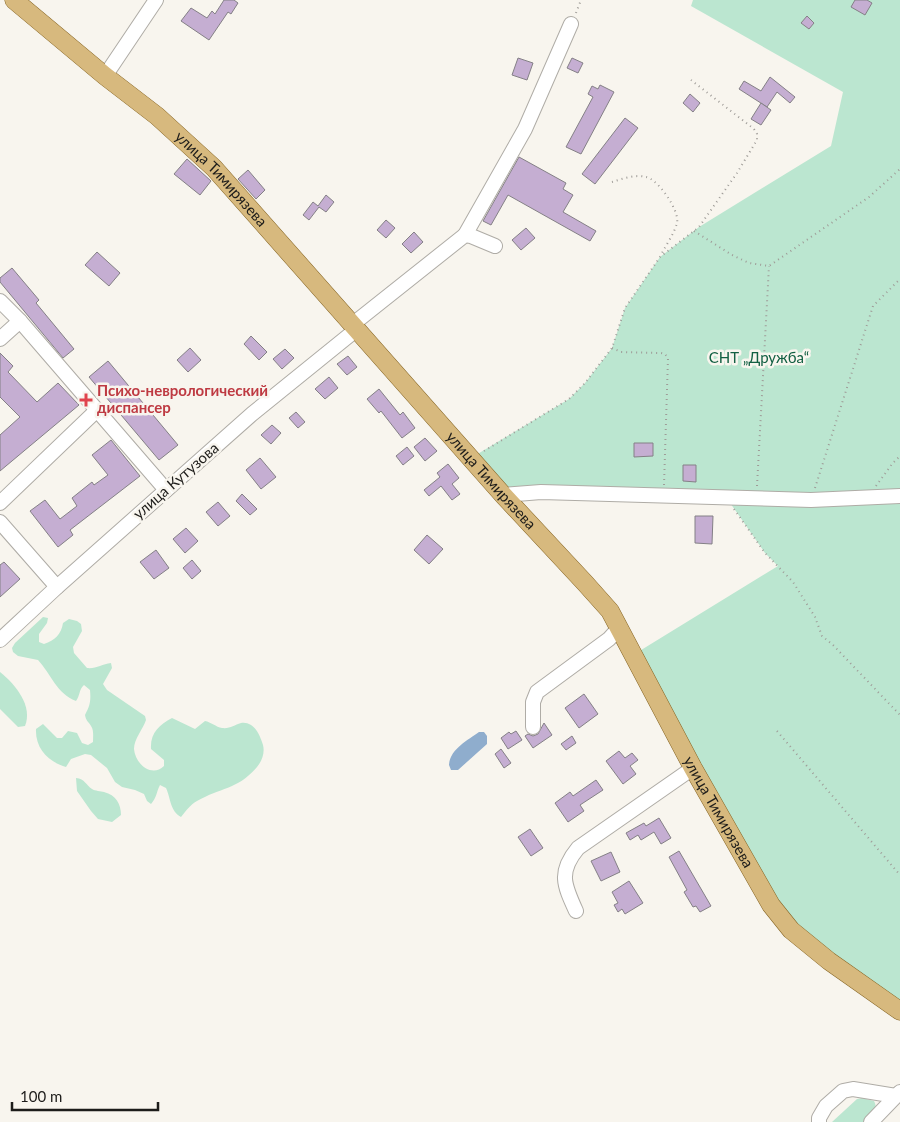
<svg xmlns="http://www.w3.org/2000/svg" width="900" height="1122" viewBox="0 0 900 1122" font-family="Lato,sans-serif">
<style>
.green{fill:#bbe6d0}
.water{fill:#8fadcd}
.building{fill:#c5aed2;stroke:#848086}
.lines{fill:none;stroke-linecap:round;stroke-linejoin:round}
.minor-casing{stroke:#afaca6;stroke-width:16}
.major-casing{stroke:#856423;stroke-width:19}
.path{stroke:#9e9b97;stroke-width:2;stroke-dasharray:1 4;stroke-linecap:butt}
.minor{stroke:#fff;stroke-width:14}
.major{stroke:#d7b97e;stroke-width:18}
.health-dot{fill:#e0444e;stroke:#f8f5ee;stroke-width:2}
.labels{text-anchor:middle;stroke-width:5;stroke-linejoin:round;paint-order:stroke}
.street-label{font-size:15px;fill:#1d1c1a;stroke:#f8f5ee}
.park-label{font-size:15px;fill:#136043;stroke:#f8f5ee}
.health-label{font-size:15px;font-weight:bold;fill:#be3a42;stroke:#f8f5ee;text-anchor:start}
</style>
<rect width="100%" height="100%" fill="#f8f5ee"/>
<!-- green -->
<g class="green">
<polygon points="693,0 900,0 900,1011 792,930 633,655 778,566 765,553 726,497 503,495 471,458 569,399 585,383 612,348 625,308 660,257 699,227 831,146 843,92 691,6"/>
<path d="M43,617L48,618L47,623L39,634V642L44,644C55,640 61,635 63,623L69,619L77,621L81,624L82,631L73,647L74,653L87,668C96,669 102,664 111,663L112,668L103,684L107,690L145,716L146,720C143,729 134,739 134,749C135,764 152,778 164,766V760L151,749C150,733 159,725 172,718L195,729L205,721C211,722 216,727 222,728C230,729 234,725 241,723C254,721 260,735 263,745C265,753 262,761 257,767C237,790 221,787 197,801C190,805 186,811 181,817C170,811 171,799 166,788L160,785C156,793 157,797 151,804L147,801L144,794L135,790L122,787L115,782L107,768L91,755L85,754L71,759L66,767C48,762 35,748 36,729L43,724L57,738H62L68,731L77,733L82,743L88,745L93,742C93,737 94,730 91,726C88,721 86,721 85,715C90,706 91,701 90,690L84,685C79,689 80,696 76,701C57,694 51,674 38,660L18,656L13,652L12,648L15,643Z"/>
<path d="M0,672C16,685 33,706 25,726L18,727L0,709Z"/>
<path d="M76,778C85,779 86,785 92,789C95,791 101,791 104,792C116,795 121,804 121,815L112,822L98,819L91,811L77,791Z"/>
<path d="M862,1098L874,1101C879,1111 872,1115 865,1122H832L857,1099Z"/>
</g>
<!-- water -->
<path class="water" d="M479,732H484L487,736V744L458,770H451L449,765C450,749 468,740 479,732Z"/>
<!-- building -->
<g class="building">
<polygon points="224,0 234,0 238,3 231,14 228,12 209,40 181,21 191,8 207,18 212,11 215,14"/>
<polygon points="855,0 867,0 872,3 865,15 851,7"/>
<polygon points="807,16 814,23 809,29 801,23"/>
<polygon points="518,58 533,63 527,80 512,75"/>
<polygon points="572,58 583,63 578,73 567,68"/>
<polygon points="770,77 795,97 790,103 777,92 767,107 739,89 744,81 761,91"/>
<polygon points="600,85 614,92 581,154 566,147 593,97 588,94 592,86 598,89"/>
<polygon points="690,94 700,103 693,112 683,103"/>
<polygon points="761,103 771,110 761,125 751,119"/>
<polygon points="625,118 638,128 595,184 582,174"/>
<polygon points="519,157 566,183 563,189 573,195 563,212 596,231 590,241 508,195 491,225 483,221"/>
<polygon points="187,159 211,181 200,195 174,174"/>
<polygon points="248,170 265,190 256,199 238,179"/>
<polygon points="326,195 334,202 326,212 319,207 309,220 303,215 313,202 318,206"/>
<polygon points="386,220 395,228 386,238 377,230"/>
<polygon points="526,228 535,238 521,250 512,240"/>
<polygon points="414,232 423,242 411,253 402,244"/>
<polygon points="97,252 120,273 109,286 85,265"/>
<polygon points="12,268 39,300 36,303 74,349 63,358 0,282 0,278"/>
<polygon points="251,336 267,352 259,360 244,344"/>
<polygon points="190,348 201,360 188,372 177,360"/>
<polygon points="285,349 294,358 282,369 273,359"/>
<polygon points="0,353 13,366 8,372 37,402 58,383 79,405 0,471 0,435 20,417 0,397"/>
<polygon points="348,356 357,367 347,375 337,364"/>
<polygon points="108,361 178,445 159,460 89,377"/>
<polygon points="329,377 338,388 325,399 315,389"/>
<polygon points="379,389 400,415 403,412 415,428 402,438 381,411 379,413 367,399"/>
<polygon points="296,412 305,422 298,428 289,418"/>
<polygon points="272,425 281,433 271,444 261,435"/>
<polygon points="425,438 437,451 425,461 414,447"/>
<polygon points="111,440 140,476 70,530 73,535 58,547 30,511 45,500 60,519 77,506 72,498 92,482 94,485 108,475 92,455"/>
<polygon points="634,443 653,443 653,456 634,457"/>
<polygon points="407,447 414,456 403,465 396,456"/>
<polygon points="260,458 276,477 261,489 246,470"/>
<polygon points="448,464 459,478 452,484 460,494 452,500 441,486 429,496 424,490 440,477 437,473"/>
<polygon points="683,465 696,465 696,482 683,481"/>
<polygon points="242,494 257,509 250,515 236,501"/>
<polygon points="218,502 230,516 218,526 206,512"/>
<polygon points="695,516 713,516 712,544 695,543"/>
<polygon points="186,528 198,541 185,553 173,539"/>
<polygon points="427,535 443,549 429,564 414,550"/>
<polygon points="156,550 169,568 154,579 140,562"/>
<polygon points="192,560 201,571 192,579 183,568"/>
<polygon points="4,562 20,579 0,597 0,565"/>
<polygon points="584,694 598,714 579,728 565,708"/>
<polygon points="544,723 552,735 533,748 525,736 528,734 533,736 538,734"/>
<polygon points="516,731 522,740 508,749 501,738 509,732 511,734"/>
<polygon points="572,736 576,743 566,750 561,744"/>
<polygon points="501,749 511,763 504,768 495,754"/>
<polygon points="619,751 625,758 632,753 638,760 630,766 636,774 623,784 606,761"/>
<polygon points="596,780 603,790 580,805 584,811 568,822 555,803 570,792 573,796"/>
<polygon points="659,818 671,838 661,844 654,832 641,840 638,835 630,840 626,833 644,823 646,826"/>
<polygon points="530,829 543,848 531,856 518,837"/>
<polygon points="679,851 711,906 700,912 696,906 693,907 684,892 687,890 669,857"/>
<polygon points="611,852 620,872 601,881 591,861"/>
<polygon points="629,881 643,903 625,914 622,909 618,912 614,905 618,903 612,892"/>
</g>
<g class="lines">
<defs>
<g id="minor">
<polyline points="105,76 156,0"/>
<polyline points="465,235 525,129 571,24"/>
<polyline points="0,301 20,321 166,490"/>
<polyline points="353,324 465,235 471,236 495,246"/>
<polyline points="0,339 20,321"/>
<polyline points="503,495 541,492 811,500 900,496"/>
<polyline points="0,503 96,411"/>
<polyline points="0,522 57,587"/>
<polyline points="0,640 57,587 252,414 357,329"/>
<polyline points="533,727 533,702 537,692 609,639 619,628"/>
<path d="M576,911C564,885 558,872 578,848L693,768"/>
<polyline points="819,1122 819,1118 826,1106 843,1091 853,1089 896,1096"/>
<polyline points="871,1122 900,1092"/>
</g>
<g id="major">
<path id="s1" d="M14,0L105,76L157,116L214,168L503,495L585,583L610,611L693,768L771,905L791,930L829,961L900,1011"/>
</g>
</defs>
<!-- minor casing -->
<use href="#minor" class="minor-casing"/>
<!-- major casing -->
<use href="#major" class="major-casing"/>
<!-- path -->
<g class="path">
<polyline points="576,13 581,0"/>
<path d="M612,182C622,179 635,174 646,177C658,179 680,211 677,223C674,234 666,245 661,255"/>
<polyline points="694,231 732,255 749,263 769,266 869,197 900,169"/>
<polyline points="612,348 621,352 661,353 665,354 668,358 664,485"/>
<polyline points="484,451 569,399 585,383 612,348 625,308 660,257 699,227 737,173 757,140 757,134 754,129 691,80"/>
<polyline points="757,486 769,266"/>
<polyline points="876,486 892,464 900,456"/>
<polyline points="815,488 873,306 900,279"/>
<polyline points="734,509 765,553 793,582 815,617 822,636 833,645 900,715"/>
<polyline points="777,731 900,875"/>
</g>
<!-- minor -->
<use href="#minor" class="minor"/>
<!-- major -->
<use href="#major" class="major"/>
</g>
<!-- markers -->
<path class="health-dot" d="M83.5 392.5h5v5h5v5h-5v5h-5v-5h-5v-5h5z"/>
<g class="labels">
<!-- street labels -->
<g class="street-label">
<text dy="5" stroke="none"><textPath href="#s1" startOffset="274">улица Тимирязева</textPath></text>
<text transform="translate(176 481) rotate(-41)" y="5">улица Кутузова</text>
<text dy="5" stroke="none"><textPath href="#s1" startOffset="679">улица Тимирязева</textPath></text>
<text dy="5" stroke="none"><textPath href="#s1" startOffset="1084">улица Тимирязева</textPath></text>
</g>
<!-- park labels -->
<g class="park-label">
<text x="759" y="363">СНТ „Дружба“</text>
</g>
<!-- health labels -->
<g class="health-label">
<text x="97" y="396">Психо-неврологический<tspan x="97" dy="17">диспансер</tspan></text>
</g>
</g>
<!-- scale -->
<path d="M12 1102v8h146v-8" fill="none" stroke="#1d1c1a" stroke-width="2.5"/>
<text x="20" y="1102" font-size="15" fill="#1d1c1a" stroke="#f8f5ee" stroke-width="4" paint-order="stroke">100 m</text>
</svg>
